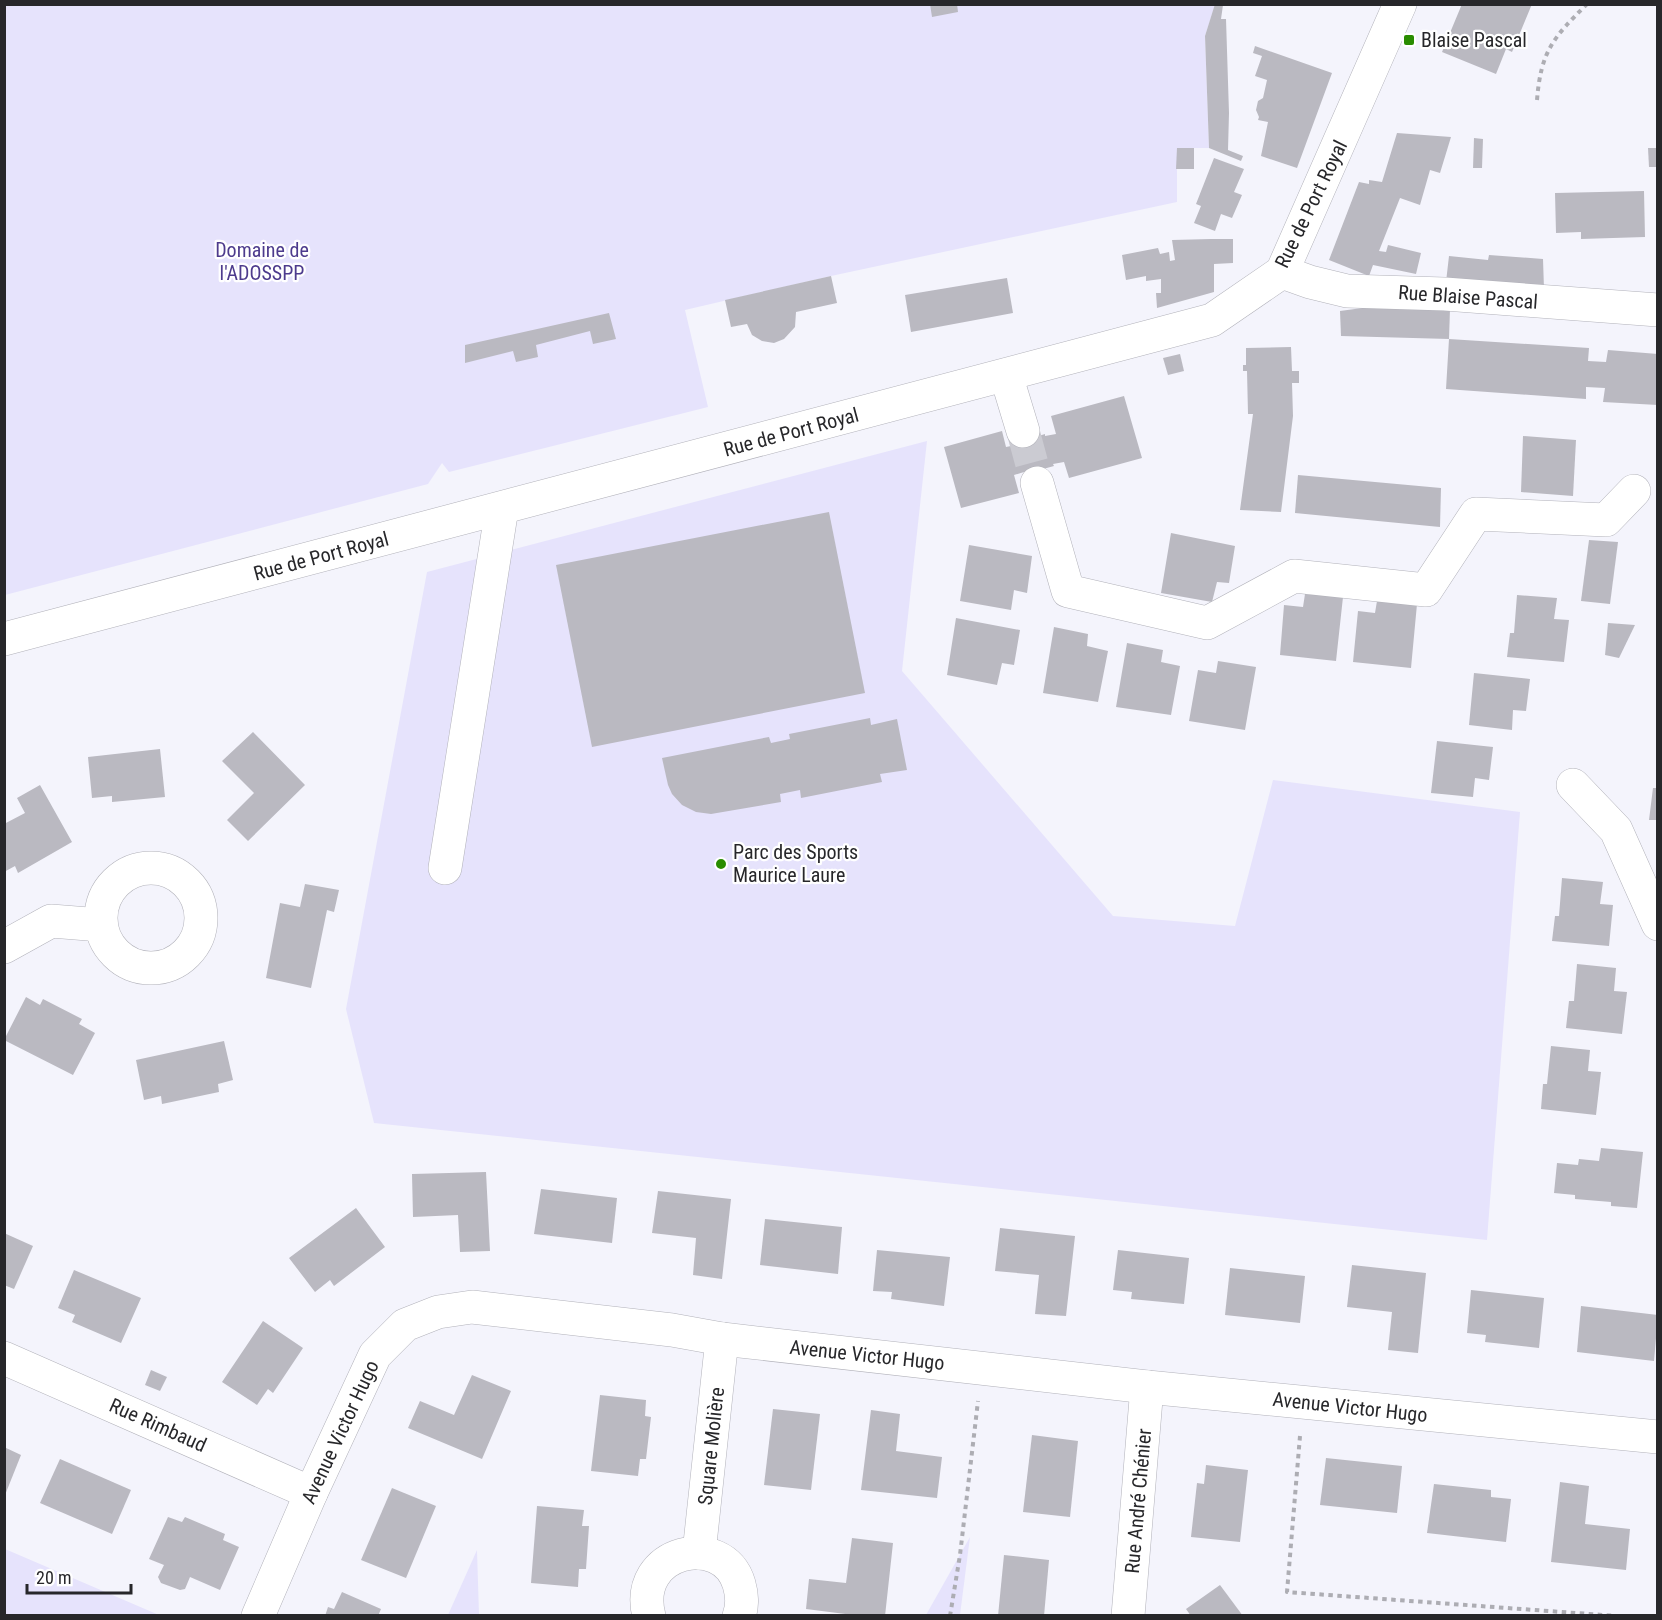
<svg xmlns="http://www.w3.org/2000/svg" width="1662" height="1620" viewBox="0 0 1662 1620" font-family="'Roboto Condensed',sans-serif">
<style>
.green{fill:#e6e3fc}
.building{fill:#bab9c1}
.lines{fill:none;stroke-linecap:round;stroke-linejoin:round}
.minor-tunnel{stroke:#cbcbd2;stroke-width:33;stroke-dasharray:33 16;stroke-linecap:butt}
.minor-casing{stroke:#b2b2ba;stroke-width:34}
.path{stroke:#adadb3;stroke-width:4;stroke-dasharray:4.5 4.5;stroke-linecap:butt}
.minor{stroke:#fff;stroke-width:33}
.poi-dot{fill:#298c00;stroke:#fff;stroke-width:2}
.labels{text-anchor:middle;stroke-width:4.5;stroke-linejoin:round;paint-order:stroke}
.poi-label{font-size:20px;fill:#27272a;stroke:#fff;text-anchor:start}
.street-label{font-size:20px;fill:#27272a;stroke:#fff}
.park-label{font-size:20px;fill:#4d3b8d;stroke:#fff}
</style>
<rect width="100%" height="100%" fill="#f4f4fc"/>
<!-- green -->
<g class="green">
<polygon points="5,5 1215,5 1205,36 1209,148 1177,148 1177,202 831,276 685,310 708,407 449,472 442,463 428,484 5,595"/>
<polygon points="927,441 902,671 1113,916 1235,926 1273,780 1520,812 1487,1240 374,1123 346,1009 427,572"/>
<polygon points="970,1537 960,1615 926,1615"/>
<polygon points="5,1549 159,1615 5,1615"/>
<polygon points="477,1550 479,1615 448,1615"/>
</g>
<!-- building -->
<g class="building">
<polygon points="930,4 957,4 958,12 932,17"/>
<polygon points="1215,4 1223,5 1221,19 1226,19 1229,113 1228,150 1243,156 1241,161 1209,148 1205,36"/>
<polygon points="1462,4 1532,4 1512,52 1506,49 1496,74 1442,52"/>
<polygon points="1255,46 1332,73 1297,168 1261,156 1268,122 1258,120 1259,117 1256,110 1258,101 1263,98 1267,80 1255,76 1262,56 1253,53"/>
<polygon points="1397,133 1451,137 1440,173 1430,170 1420,205 1400,198 1379,251 1386,252 1388,245 1421,253 1416,274 1373,265 1369,276 1329,260 1359,182 1369,184 1369,180 1382,182"/>
<polygon points="1474,138 1483,139 1482,168 1473,168"/>
<polygon points="1177,148 1194,148 1194,169 1176,169"/>
<polygon points="1648,148 1658,148 1658,167 1649,167"/>
<polygon points="1214,158 1244,169 1234,192 1242,195 1232,218 1221,214 1215,231 1194,223 1201,206 1196,204"/>
<polygon points="1644,191 1645,237 1581,239 1581,232 1556,233 1555,193"/>
<polygon points="1211,239 1233,239 1233,263 1214,264 1214,292 1157,308 1156,293 1161,293 1161,279 1146,281 1146,276 1126,280 1122,255 1158,248 1160,254 1169,252 1170,261 1175,260 1172,240"/>
<polygon points="1489,255 1543,259 1544,289 1446,282 1449,256 1488,260"/>
<polygon points="831,276 837,303 796,312 795,327 784,339 774,343 762,341 752,335 747,324 731,327 725,300"/>
<polygon points="1007,278 1013,313 911,332 905,295"/>
<polygon points="1392,304 1450,309 1449,339 1341,336 1340,311"/>
<polygon points="609,313 616,339 593,344 590,331 536,345 538,357 516,362 513,351 465,363 465,345"/>
<polygon points="1449,339 1589,348 1588,361 1606,362 1608,350 1658,354 1658,405 1603,402 1605,388 1586,387 1586,399 1446,389"/>
<polygon points="1291,347 1292,371 1299,371 1299,383 1292,383 1293,416 1281,512 1240,510 1253,414 1248,414 1247,371 1243,371 1243,365 1246,365 1246,348"/>
<polygon points="1180,354 1184,371 1168,375 1163,358"/>
<polygon points="1124,396 1142,458 1069,478 1064,462 1053,464 1054,466 1025,474 1024,472 1014,475 1019,493 961,508 944,447 1002,431 1006,447 1016,445 1016,443 1045,434 1045,436 1056,434 1051,416"/>
<polygon points="1523,436 1576,440 1573,496 1521,492"/>
<polygon points="1298,475 1441,488 1440,527 1295,513"/>
<polygon points="829,512 865,693 592,747 556,565"/>
<polygon points="1171,533 1235,546 1229,583 1217,582 1212,602 1161,593"/>
<polygon points="1589,540 1618,542 1610,604 1581,601"/>
<polygon points="969,545 1032,556 1027,593 1014,590 1011,610 960,601"/>
<polygon points="1305,594 1343,597 1336,661 1280,655 1284,605 1303,607"/>
<polygon points="1517,595 1557,598 1554,619 1569,620 1564,662 1507,657 1510,633 1514,633"/>
<polygon points="1377,601 1417,604 1411,668 1353,662 1358,611 1375,613"/>
<polygon points="956,618 1020,630 1014,665 1002,663 997,685 947,675"/>
<polygon points="1608,623 1635,625 1619,658 1605,655"/>
<polygon points="1054,627 1088,634 1087,646 1108,651 1098,702 1043,693"/>
<polygon points="1127,643 1163,650 1161,662 1180,666 1171,715 1116,707"/>
<polygon points="1218,661 1256,667 1245,730 1189,721 1198,670 1216,673"/>
<polygon points="1474,673 1530,679 1526,711 1513,710 1512,730 1469,725"/>
<polygon points="870,718 871,725 897,719 907,770 880,774 882,782 801,798 800,790 780,794 781,802 711,814 696,812 682,805 672,794 668,785 662,758 769,737 771,743 790,739 789,734"/>
<polygon points="253,732 305,785 248,841 227,820 254,793 222,761"/>
<polygon points="1437,741 1493,747 1489,780 1475,778 1473,797 1431,793"/>
<polygon points="160,749 165,797 112,802 112,796 92,798 88,757"/>
<polygon points="40,785 72,842 18,873 15,866 4,872 4,824 25,813 17,798"/>
<polygon points="1653,788 1658,788 1658,820 1649,820"/>
<polygon points="1562,878 1603,882 1600,904 1613,905 1609,946 1552,941 1555,916 1559,916"/>
<polygon points="305,884 339,890 334,912 327,910 311,988 266,978 280,903 300,907"/>
<polygon points="1577,964 1616,968 1614,991 1627,992 1622,1034 1566,1028 1569,1001 1574,1001"/>
<polygon points="26,997 40,1005 43,999 82,1019 79,1024 95,1033 73,1075 4,1040"/>
<polygon points="224,1041 233,1080 218,1084 219,1092 162,1104 161,1096 144,1100 136,1060"/>
<polygon points="1551,1046 1590,1050 1588,1071 1601,1072 1596,1115 1541,1109 1543,1084 1547,1084"/>
<polygon points="1601,1148 1643,1152 1637,1208 1611,1206 1611,1202 1575,1199 1575,1195 1554,1193 1557,1163 1578,1165 1579,1159 1599,1161"/>
<polygon points="486,1172 490,1251 460,1252 458,1215 413,1217 412,1174"/>
<polygon points="541,1189 617,1198 612,1243 534,1234"/>
<polygon points="658,1191 731,1199 722,1279 693,1275 696,1238 652,1233"/>
<polygon points="356,1208 385,1247 334,1286 330,1280 315,1292 289,1258"/>
<polygon points="765,1219 842,1227 838,1274 760,1265"/>
<polygon points="1000,1228 1075,1236 1066,1316 1035,1314 1039,1275 995,1271"/>
<polygon points="4,1233 33,1246 14,1289 4,1285"/>
<polygon points="877,1250 950,1257 944,1306 891,1299 892,1292 873,1291"/>
<polygon points="1118,1250 1189,1258 1184,1304 1131,1299 1132,1292 1113,1290"/>
<polygon points="1352,1265 1426,1273 1418,1353 1388,1350 1392,1312 1347,1307"/>
<polygon points="1230,1268 1305,1276 1300,1323 1225,1315"/>
<polygon points="74,1270 141,1298 121,1343 72,1322 75,1315 58,1308"/>
<polygon points="1471,1290 1544,1298 1539,1348 1485,1342 1486,1335 1467,1333"/>
<polygon points="1581,1306 1658,1315 1654,1361 1577,1352"/>
<polygon points="263,1321 303,1348 273,1393 268,1389 257,1405 222,1382"/>
<polygon points="151,1370 167,1377 160,1391 145,1385"/>
<polygon points="472,1375 511,1391 482,1459 408,1428 420,1401 454,1415"/>
<polygon points="600,1395 646,1400 645,1416 651,1417 646,1459 640,1459 638,1476 591,1471"/>
<polygon points="773,1409 820,1414 811,1490 764,1485"/>
<polygon points="871,1410 900,1414 896,1451 942,1457 937,1498 861,1490"/>
<polygon points="1032,1435 1078,1441 1070,1517 1023,1512"/>
<polygon points="4,1447 21,1455 5,1495 4,1495"/>
<polygon points="1326,1458 1402,1466 1397,1513 1320,1505"/>
<polygon points="60,1459 131,1490 112,1534 40,1503"/>
<polygon points="1206,1465 1248,1470 1240,1542 1191,1537 1197,1483 1204,1484"/>
<polygon points="1560,1482 1589,1486 1585,1524 1630,1529 1626,1570 1551,1562"/>
<polygon points="1434,1484 1491,1490 1491,1497 1511,1499 1506,1542 1427,1533"/>
<polygon points="392,1488 436,1506 406,1578 361,1560"/>
<polygon points="537,1506 584,1510 582,1526 589,1526 586,1569 579,1569 578,1587 531,1583"/>
<polygon points="168,1517 182,1522 185,1517 225,1534 223,1540 239,1547 220,1590 190,1577 185,1589 180,1590 161,1583 158,1577 164,1565 149,1559"/>
<polygon points="852,1538 893,1543 885,1616 861,1616 806,1609 809,1579 846,1583"/>
<polygon points="1004,1555 1049,1560 1044,1616 998,1616"/>
<polygon points="1220,1585 1243,1616 1191,1616 1186,1609"/>
<polygon points="342,1592 381,1609 378,1616 325,1616 328,1607 334,1609"/>
</g>
<g class="lines">
<!-- minor-tunnel -->
<polyline class="minor-tunnel" points="1023,431 1037,483"/>
<defs>
<g id="minor">
<polyline points="1282,272 1310,282 1347,291 1445,294 1658,310"/>
<polyline points="1006,375 1023,431"/>
<polyline points="1037,483 1068,591 1207,623 1294,576 1426,590 1476,514 1606,520 1634,491"/>
<polyline points="4,639 1212,320 1282,272 1400,4"/>
<polyline points="1573,785 1616,830 1658,924"/>
<circle cx="151" cy="918" r="50"/>
<polyline points="445,868 502,508"/>
<polyline points="4,947 51,921 101,925"/>
<polyline points="4,1358 311,1493"/>
<polyline points="699,1553 722,1339"/>
<polyline points="258,1616 311,1493 375,1355 405,1325 438,1312 472,1307 672,1330 722,1339 1147,1387 1658,1437"/>
<path d="M649,1616C632,1550 723,1530 739,1584C742,1594 743,1605 739,1616"/>
<polyline points="1128,1616 1147,1387"/>
</g>
</defs>
<!-- minor casing -->
<use href="#minor" class="minor-casing"/>
<!-- path -->
<g class="path">
<path d="M1537,100C1541,51 1553,38 1587,4"/>
<polyline points="1300,1436 1287,1592 1617,1616"/>
<polyline points="950,1616 960,1555 978,1401"/>
</g>
<!-- minor -->
<use href="#minor" class="minor"/>
</g>
<!-- markers -->
<g class="poi-dot">
<rect x="1403" y="34" width="12" height="12" rx="3"/>
<circle cx="721" cy="864" r="6"/>
</g>
<g class="labels">
<!-- poi labels -->
<g class="poi-label">
<text x="1421" y="47">Blaise Pascal</text>
<text x="733" y="859">Parc des Sports<tspan x="733" dy="23">Maurice Laure</tspan></text>
</g>
<!-- street labels -->
<g class="street-label">
<text transform="translate(1311 204) rotate(-64)" y="7">Rue de Port Royal</text>
<text transform="translate(1468 297) rotate(4)" y="7">Rue Blaise Pascal</text>
<text transform="translate(791 432) rotate(-15)" y="7">Rue de Port Royal</text>
<text transform="translate(321 556) rotate(-15)" y="7">Rue de Port Royal</text>
<text transform="translate(867 1355) rotate(6)" y="7">Avenue Victor Hugo</text>
<text transform="translate(1350 1407) rotate(6)" y="7">Avenue Victor Hugo</text>
<text transform="translate(158 1425) rotate(24)" y="7">Rue Rimbaud</text>
<text transform="translate(340 1432) rotate(-65)" y="7">Avenue Victor Hugo</text>
<text transform="translate(711 1446) rotate(-84)" y="7">Square Molière</text>
<text transform="translate(1138 1501) rotate(-85)" y="7">Rue André Chénier</text>
</g>
<!-- park labels -->
<g class="park-label">
<text x="262" y="257">Domaine de<tspan x="262" dy="23">l'ADOSSPP</tspan></text>
</g>
</g>
<!-- border -->
<rect width="1662" height="1620" fill="none" stroke="#27272a" stroke-width="12"/>
<!-- scale -->
<path d="M27 1584v9h104v-9" fill="none" stroke="#27272a" stroke-width="3"/>
<text x="36" y="1584" font-size="18" fill="#27272a" stroke="#ffffff" stroke-width="4.5" paint-order="stroke">20 m</text>
</svg>
